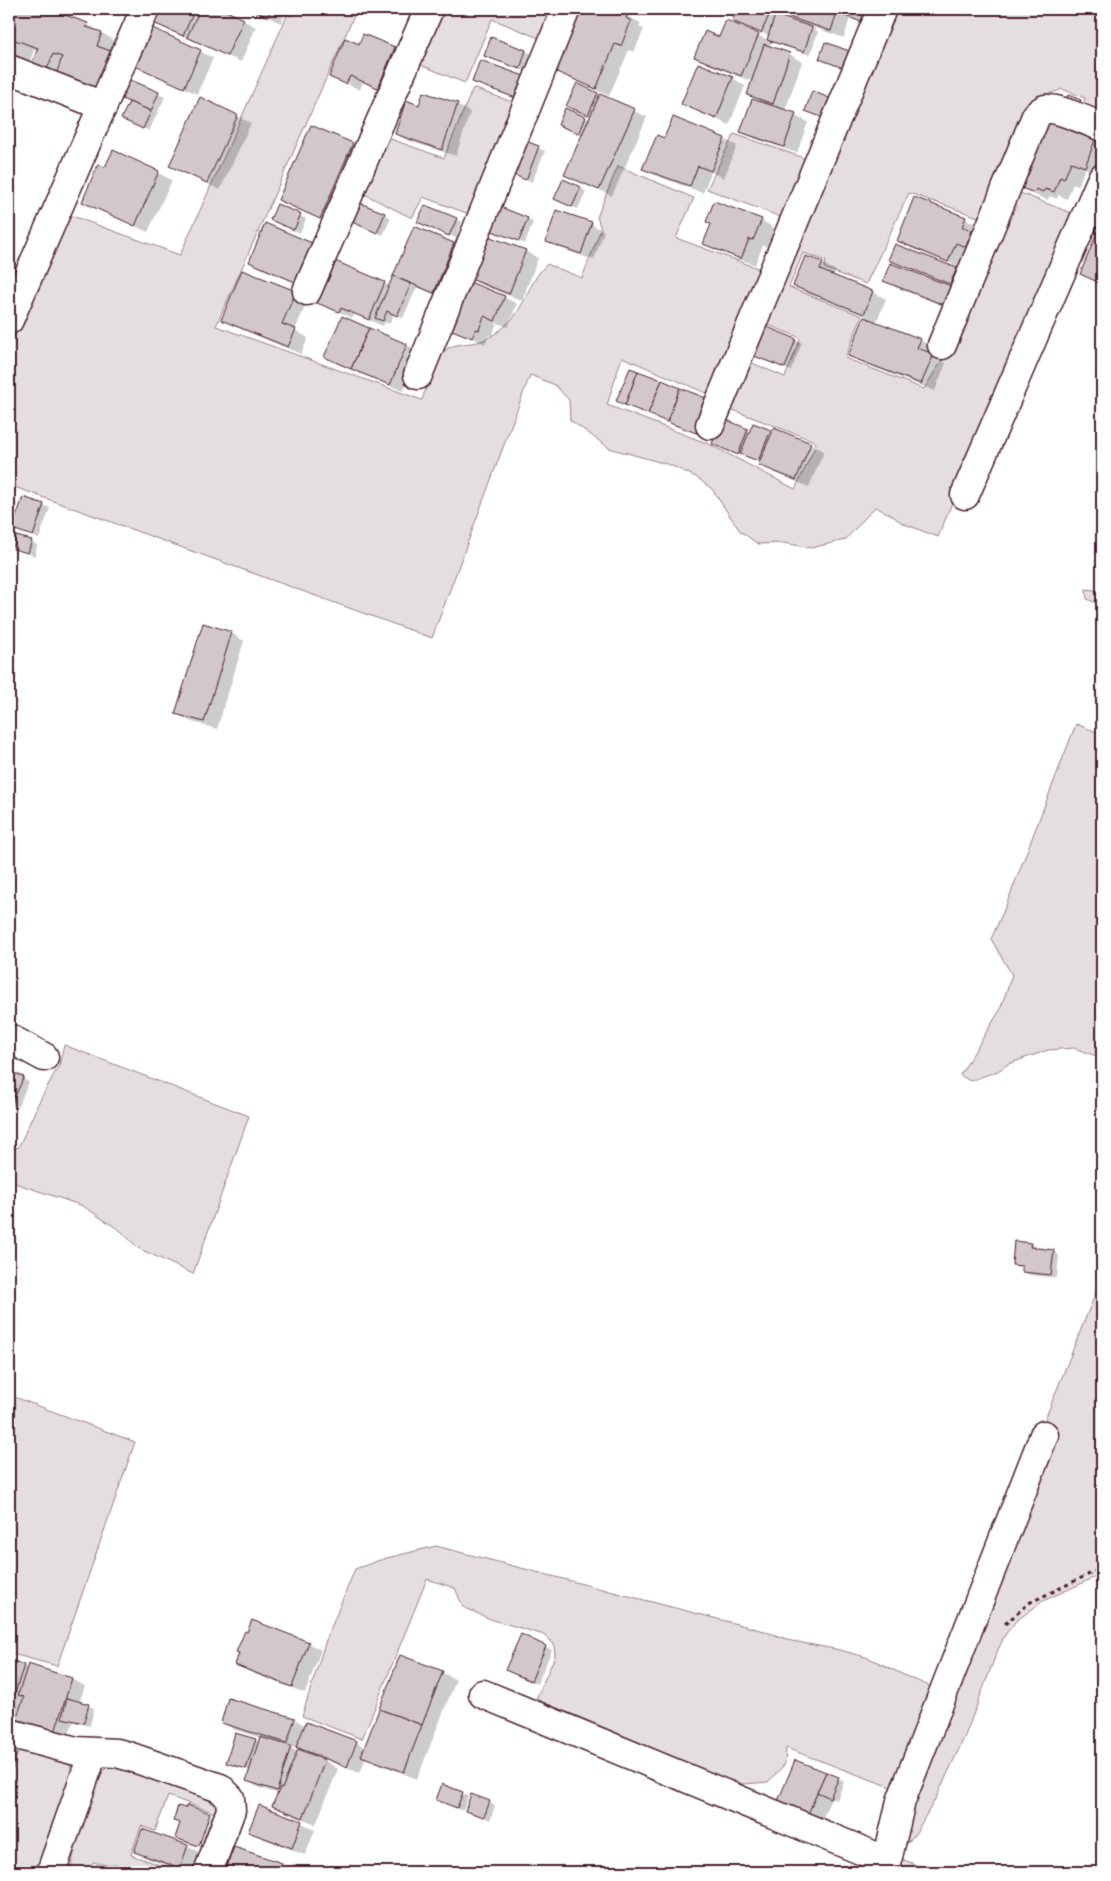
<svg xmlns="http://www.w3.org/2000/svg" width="1111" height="1881" viewBox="0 0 1111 1881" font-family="'Architects Daughter',sans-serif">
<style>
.green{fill:#e5dee0;stroke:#987e86}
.shadow{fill:#0003;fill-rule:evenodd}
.building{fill:#d2c7cb;stroke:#4a1f2b}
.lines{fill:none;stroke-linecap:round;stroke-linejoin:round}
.minor-casing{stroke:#4a1f2b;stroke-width:31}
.path{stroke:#4a1f2b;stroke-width:3;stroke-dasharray:4 4;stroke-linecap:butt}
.minor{stroke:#fff;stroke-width:28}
</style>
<rect width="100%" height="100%" fill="#fff"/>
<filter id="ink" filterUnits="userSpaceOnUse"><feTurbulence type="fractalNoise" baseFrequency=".02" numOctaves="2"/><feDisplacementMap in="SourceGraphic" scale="10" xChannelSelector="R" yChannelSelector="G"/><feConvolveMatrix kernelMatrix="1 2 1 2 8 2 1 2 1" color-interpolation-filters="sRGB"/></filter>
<g filter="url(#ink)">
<!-- green -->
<g class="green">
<path d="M290,9H357L216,326L422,400C426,388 435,359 444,351C454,342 469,345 481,341C488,339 498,332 504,327C526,310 527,282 547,264L582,278L601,229L597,217L618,166L694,198L676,238L763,270L713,396L622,357L607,405L709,444L795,489L816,445L814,441L725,407L745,360L785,377L800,340L798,337L761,322L892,9H1102V118L1082,111L1085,98L1062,89C1049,96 1041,91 1032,104L984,219L909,193L866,284L824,268L826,261L803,253L789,287L862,316L845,358L924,389L944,357L1013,190L1071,213L938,537L902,523L890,514L875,507L845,540L811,548L784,543L758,544L740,531L712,489L696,477L670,465L609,448L570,420L569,400L555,385L530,375L432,638L9,485V349L64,213L180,255Z"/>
<polygon points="438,9 551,9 539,38 492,19 465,83 416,63"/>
<polygon points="473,88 515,103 469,214 423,197 412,218 362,193 385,137 444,158"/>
<polygon points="734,134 810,160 786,219 707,189"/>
<polygon points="1086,589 1102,591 1102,605 1087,599"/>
<polygon points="1076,724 1102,734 1102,1058 1074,1048 1048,1050 1008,1064 998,1071 970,1081 960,1075 1000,1010 1012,975 991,939 1007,903"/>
<polygon points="64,1045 249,1116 193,1274 138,1248 121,1231 83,1206 9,1181 9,1145 18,1148 39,1102 59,1065"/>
<polygon points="1102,1277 1102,1574 1043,1601 1016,1621 1005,1635 997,1652 965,1736 937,1796 917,1831 903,1849 902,1859 933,1872 872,1872 896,1789 786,1748 785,1764 768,1782 744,1784 726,1779 536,1699 555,1656 554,1644 544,1635 490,1619 463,1607 455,1588 427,1579 362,1739 302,1716 326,1640 355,1569 383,1559 436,1546 764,1631 792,1641 840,1650 869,1658 908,1677 937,1689"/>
<polygon points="9,1395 135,1442 57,1666 9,1653"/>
<polygon points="19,1747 59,1761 69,1763 72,1770 71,1779 39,1872 9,1872 9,1776"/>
<path d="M111,1763L205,1797L216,1806L215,1813L168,1796L155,1831L141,1826L131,1855L180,1872H127L128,1870L116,1864L106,1865L93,1862L90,1872L71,1868C77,1838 87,1783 111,1763Z"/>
</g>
<!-- shadow -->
<g class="shadow">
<polygon points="13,9 45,9 87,24 120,44 124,78 165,97 149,131 123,118 131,102 118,96 116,100 33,64 38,52 34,50 28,66 9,57 9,19"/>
<polygon points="156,9 222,9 256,27 241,62 164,28 151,20"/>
<polygon points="250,9 295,9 291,17 285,14 281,23"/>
<polygon points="581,9 612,9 641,23 639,27 644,29 634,52 629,50 609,96 554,70"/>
<polygon points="738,9 761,9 792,22 781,13 782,9 883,9 871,26 850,18 844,38 813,27 818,32 810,55 772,42 769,47 789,54 802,62 785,111 808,122 797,153 755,139 742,132 763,103 749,94 753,82 708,64 696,56 720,38 727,22 768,40 769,36 733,21"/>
<polygon points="359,45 394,48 407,56 391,94 363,82 360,90 331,76"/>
<polygon points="200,51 213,58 197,94 132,63"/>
<polygon points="526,51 532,54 526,72 486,56"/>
<polygon points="698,65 733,78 745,86 729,125 682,103"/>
<polygon points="577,85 647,117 612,196 565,174 583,136 565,128 566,110 589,120 591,116 574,109"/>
<polygon points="201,99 251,123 220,190 170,165"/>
<polygon points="457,105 470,112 456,156 409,141 396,134 420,106"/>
<polygon points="1044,122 1102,145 1102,163 1098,174 1085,168 1078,186 1073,184 1067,199 1058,195 1057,199 1050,196 1048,200 1032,194 1020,186"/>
<polygon points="724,139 737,146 724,178 711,172 703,193 657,176 644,169 665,140"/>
<polygon points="523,142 545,151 532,182 517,176"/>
<polygon points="352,144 365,152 333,225 280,200"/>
<polygon points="114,152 172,180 148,232 84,202 106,169"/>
<polygon points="580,188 586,191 578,209 561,202"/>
<polygon points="915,199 965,218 978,226 961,268 911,248 898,241"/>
<polygon points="278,206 306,219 300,233 278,223"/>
<polygon points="385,214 391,218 383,235 354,222"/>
<polygon points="456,219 462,222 456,238 425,225"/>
<polygon points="527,219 533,222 525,244 491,229"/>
<polygon points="761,220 774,228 767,247 763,245 755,265 718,251 705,244"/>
<polygon points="591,224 604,231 594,260 560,248 547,241"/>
<polygon points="1102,224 1102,285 1082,274"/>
<polygon points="415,228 454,244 467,252 447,300 417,287 403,318 394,314 389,324 385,322 383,326 355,314 352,318 319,302 335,263 390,286"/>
<polygon points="311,244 324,252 308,288 263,269 250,262"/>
<polygon points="525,251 538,258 522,301 482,285 469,278"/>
<polygon points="806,257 823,264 836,271 834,276 873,292 886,299 876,323 920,340 933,347 933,355 946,363 935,391 863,363 850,355 866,316 807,293 794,286"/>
<polygon points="896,263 956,269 962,273 957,287"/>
<polygon points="243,271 308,300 295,330 308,338 301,354 236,327 223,319"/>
<polygon points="884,280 950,288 963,295 957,311 897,288"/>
<polygon points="504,297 517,304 508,327 497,323 492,336 489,335 485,344 454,329"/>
<polygon points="342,318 407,345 420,353 403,391 338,364 326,357"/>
<polygon points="766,328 802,343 791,371 755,356"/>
<polygon points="723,420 751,432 770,431 773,433 774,429 811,444 824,451 809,487 773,472 760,465 761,462 720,447"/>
<polygon points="9,499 16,503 9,531"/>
<polygon points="43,505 50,508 39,539 14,529"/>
<polygon points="31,541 37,545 35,556 14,548"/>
<polygon points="231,633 244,641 217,729 189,721 176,713"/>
<polygon points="9,1072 29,1082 18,1107 9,1104"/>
<polygon points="1030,1244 1036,1247 1036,1249 1053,1251 1059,1255 1057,1278 1029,1275 1023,1271 1023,1268 1013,1264"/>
<polygon points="521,1636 552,1650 537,1684 512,1673"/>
<polygon points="308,1643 321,1650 305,1693 249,1672 236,1664"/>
<path d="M400,1656L443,1673L456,1680L417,1779L375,1762L366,1757L360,1773L326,1760L325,1761L338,1769L316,1824L287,1813L274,1806L278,1794L260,1788L247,1781L250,1771L227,1762L255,1740L259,1742L261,1738L235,1730L222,1722L294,1719L306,1726L356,1742L365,1748ZM291,1747L299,1749L298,1752L291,1748ZM301,1748L310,1753L309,1755L300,1751Z"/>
<polygon points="9,1661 28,1668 72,1679 85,1686 79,1703 94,1708 90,1726 73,1722 68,1738 31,1726 18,1719 18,1717 9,1714"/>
<polygon points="9,1747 19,1752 9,1780"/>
<polygon points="838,1778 844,1782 837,1800 831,1798 822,1820 792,1808"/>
<polygon points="9,1784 15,1787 9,1805"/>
<polygon points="462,1793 468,1796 463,1811 437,1800"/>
<polygon points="489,1802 495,1806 490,1820 467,1810"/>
<polygon points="259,1806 302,1823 315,1830 305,1855 262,1838 249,1831"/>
<polygon points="211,1815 216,1818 205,1848 200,1847"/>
<polygon points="143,1830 188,1846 201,1853 194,1872 187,1872 148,1859 135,1851"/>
<polygon points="234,1848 281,1865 294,1872 226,1872"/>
</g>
<!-- building -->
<g class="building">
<polygon points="11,9 48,9 88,23 86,27 102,32 97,46 111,51 97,90 56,75 62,57 53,54 47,70 31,65 38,48 15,40 9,55 9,15"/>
<polygon points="155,9 195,9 183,36 149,21"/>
<polygon points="200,9 222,9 244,19 227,56 187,37"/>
<polygon points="250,9 271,9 268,17"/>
<polygon points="275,9 287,9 285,14"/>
<polygon points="579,9 615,9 628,15 626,18 631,21 621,46 615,44 596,89 552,70"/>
<polygon points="737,9 764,9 771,11 761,33 732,21"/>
<polygon points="781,9 838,9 831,31 779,14"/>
<polygon points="842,9 865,9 870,10 864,23 840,14"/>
<polygon points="775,15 812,27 804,52 767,40"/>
<polygon points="726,20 759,34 741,76 694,57 705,31 719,37"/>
<polygon points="148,26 201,50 184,88 131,64"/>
<polygon points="363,34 395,47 378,88 350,76 346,84 329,77 345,38 359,44"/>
<polygon points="491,37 526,50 520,69 484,56"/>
<polygon points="825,42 852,52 846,69 819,59"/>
<polygon points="764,44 790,53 773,104 747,95"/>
<polygon points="480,60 524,76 516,98 472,82"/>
<polygon points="698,63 733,77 716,119 681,104"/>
<polygon points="126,78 159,92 151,111 117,97"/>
<polygon points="577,83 598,93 588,115 566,106"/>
<polygon points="812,91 832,99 824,118 805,111"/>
<polygon points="423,92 458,103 442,150 395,134 406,100 419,105"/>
<polygon points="600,94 635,109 599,190 564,175"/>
<polygon points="1068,95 1081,100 1076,112 1063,107"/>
<polygon points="200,97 238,115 207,183 169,166"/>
<polygon points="752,99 796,113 784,147 740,132"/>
<polygon points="129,102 151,111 143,129 121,119"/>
<polygon points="565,108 586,117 579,134 558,125"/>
<polygon points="673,117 725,138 711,171 698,166 690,186 642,169 657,135 664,138"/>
<polygon points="1044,120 1095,140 1085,167 1071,162 1064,179 1060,177 1054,192 1045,189 1043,192 1036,189 1035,193 1018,187"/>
<polygon points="311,125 353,143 320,219 278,200"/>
<polygon points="523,140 539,146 526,180 509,173"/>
<polygon points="113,150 159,171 135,226 82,202 98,164 105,167"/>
<polygon points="563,179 581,187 572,207 554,199"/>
<polygon points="914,197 966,217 962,227 972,230 966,247 956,243 948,262 897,241"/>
<polygon points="714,201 762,219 753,240 749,239 741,259 703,244 711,224 706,222"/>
<polygon points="360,203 385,213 377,233 352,222"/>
<polygon points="277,204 301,214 294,230 270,220"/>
<polygon points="425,205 457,218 449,236 417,222"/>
<polygon points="498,206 528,218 519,241 489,230"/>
<polygon points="556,210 592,222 581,254 546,242"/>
<polygon points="1102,221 1102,284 1080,274"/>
<polygon points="265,223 312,243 295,282 249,262"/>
<polygon points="414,226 454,243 434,293 393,276"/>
<polygon points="485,235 526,250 509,294 468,278"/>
<polygon points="895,244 957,268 950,284 888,260"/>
<polygon points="805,256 823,262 820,270 873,291 864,314 793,286"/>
<polygon points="335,261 385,282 369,320 341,308 339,312 317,303"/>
<polygon points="890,263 951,286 944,305 883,281"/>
<polygon points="242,270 296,291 282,324 296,329 288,347 221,320"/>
<polygon points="393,276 411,284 397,316 387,311 383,321 375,318"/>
<polygon points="467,281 505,296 495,321 484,316 479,330 476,329 472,338 452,330 456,321 452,319"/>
<polygon points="342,316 369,328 351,369 324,357"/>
<polygon points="864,317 921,339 917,348 934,354 921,384 848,356"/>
<polygon points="765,326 796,339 785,368 754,356"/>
<polygon points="369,328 407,344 390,385 351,369"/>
<polygon points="630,368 638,371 625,405 616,401"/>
<polygon points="638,371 662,380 648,414 625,405"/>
<polygon points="662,380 680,388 667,422 648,414"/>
<polygon points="680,388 706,398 699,415 705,418 699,434 667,422"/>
<polygon points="722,418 748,429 738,455 712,444"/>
<polygon points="753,423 771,430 758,461 740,454"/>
<polygon points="774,428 811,443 796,480 758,465"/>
<polygon points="23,497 44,504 33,536 12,529"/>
<polygon points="16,536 32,540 28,553 13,549"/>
<polygon points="203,623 232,632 204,722 175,714"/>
<polygon points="1102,701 1102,720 1096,718"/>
<polygon points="9,1071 24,1077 11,1105 9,1104"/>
<polygon points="1014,1241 1031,1243 1030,1247 1054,1250 1051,1275 1022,1272 1022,1266 1012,1265"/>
<polygon points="252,1620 309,1642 292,1687 235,1665 239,1653 236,1652 245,1631 247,1632"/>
<polygon points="521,1634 546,1646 531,1681 505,1670"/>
<polygon points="400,1655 443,1671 422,1725 379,1709"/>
<polygon points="9,1659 24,1665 9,1712"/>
<polygon points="28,1664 72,1678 55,1732 16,1719 24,1697 18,1695"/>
<polygon points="67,1698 89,1704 84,1723 62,1718"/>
<polygon points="228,1698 295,1718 287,1743 221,1723"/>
<polygon points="379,1709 422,1725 404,1772 361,1756"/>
<polygon points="306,1722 357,1741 347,1767 296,1747"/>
<polygon points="235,1733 256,1739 246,1769 226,1763"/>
<polygon points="260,1737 291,1746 277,1791 246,1781"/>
<polygon points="9,1745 14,1747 9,1761"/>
<polygon points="298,1749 325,1760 303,1818 272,1806 280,1788 282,1789"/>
<polygon points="795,1760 826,1772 808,1814 778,1801"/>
<polygon points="826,1772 839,1777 830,1798 817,1792"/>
<polygon points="442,1784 463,1792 457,1808 436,1800"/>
<polygon points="471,1794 490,1801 484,1817 465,1811"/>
<polygon points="187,1805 210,1813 199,1846 175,1838 180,1823 173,1821 178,1806 185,1808"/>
<polygon points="259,1805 302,1821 292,1848 248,1832"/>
<polygon points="142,1829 188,1845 180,1868 134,1852"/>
<polygon points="234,1847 282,1863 279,1872 225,1871"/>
<polygon points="96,1865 115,1872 93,1872"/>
</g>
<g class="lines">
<defs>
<g id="minor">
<polyline points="9,69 103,106"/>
<polyline points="307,291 429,9"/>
<polyline points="9,320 145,9"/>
<path d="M942,345L1036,116C1039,113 1041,110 1045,109C1056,107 1090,122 1102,127"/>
<polyline points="418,375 566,9"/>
<polyline points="710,425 882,9"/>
<polyline points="965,495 1102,178"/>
<polyline points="9,1038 44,1057"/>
<polyline points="483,1694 887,1861"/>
<polyline points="9,1733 76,1751 117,1753 131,1757 220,1788 230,1798 231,1810 208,1872"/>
<polyline points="51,1872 93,1753"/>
<polyline points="888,1872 887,1861 901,1801 1044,1435"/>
</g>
</defs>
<!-- minor casing -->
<use href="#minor" class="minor-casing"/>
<!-- path -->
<polyline class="path" points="1005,1624 1029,1603 1102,1568"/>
<!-- minor -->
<use href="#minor" class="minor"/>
</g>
</g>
<!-- margin -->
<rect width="1111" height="1881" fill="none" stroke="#fff" stroke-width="30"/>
<rect x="15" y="15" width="1081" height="1851" fill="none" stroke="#4a1f2b" stroke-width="2" filter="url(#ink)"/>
</svg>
